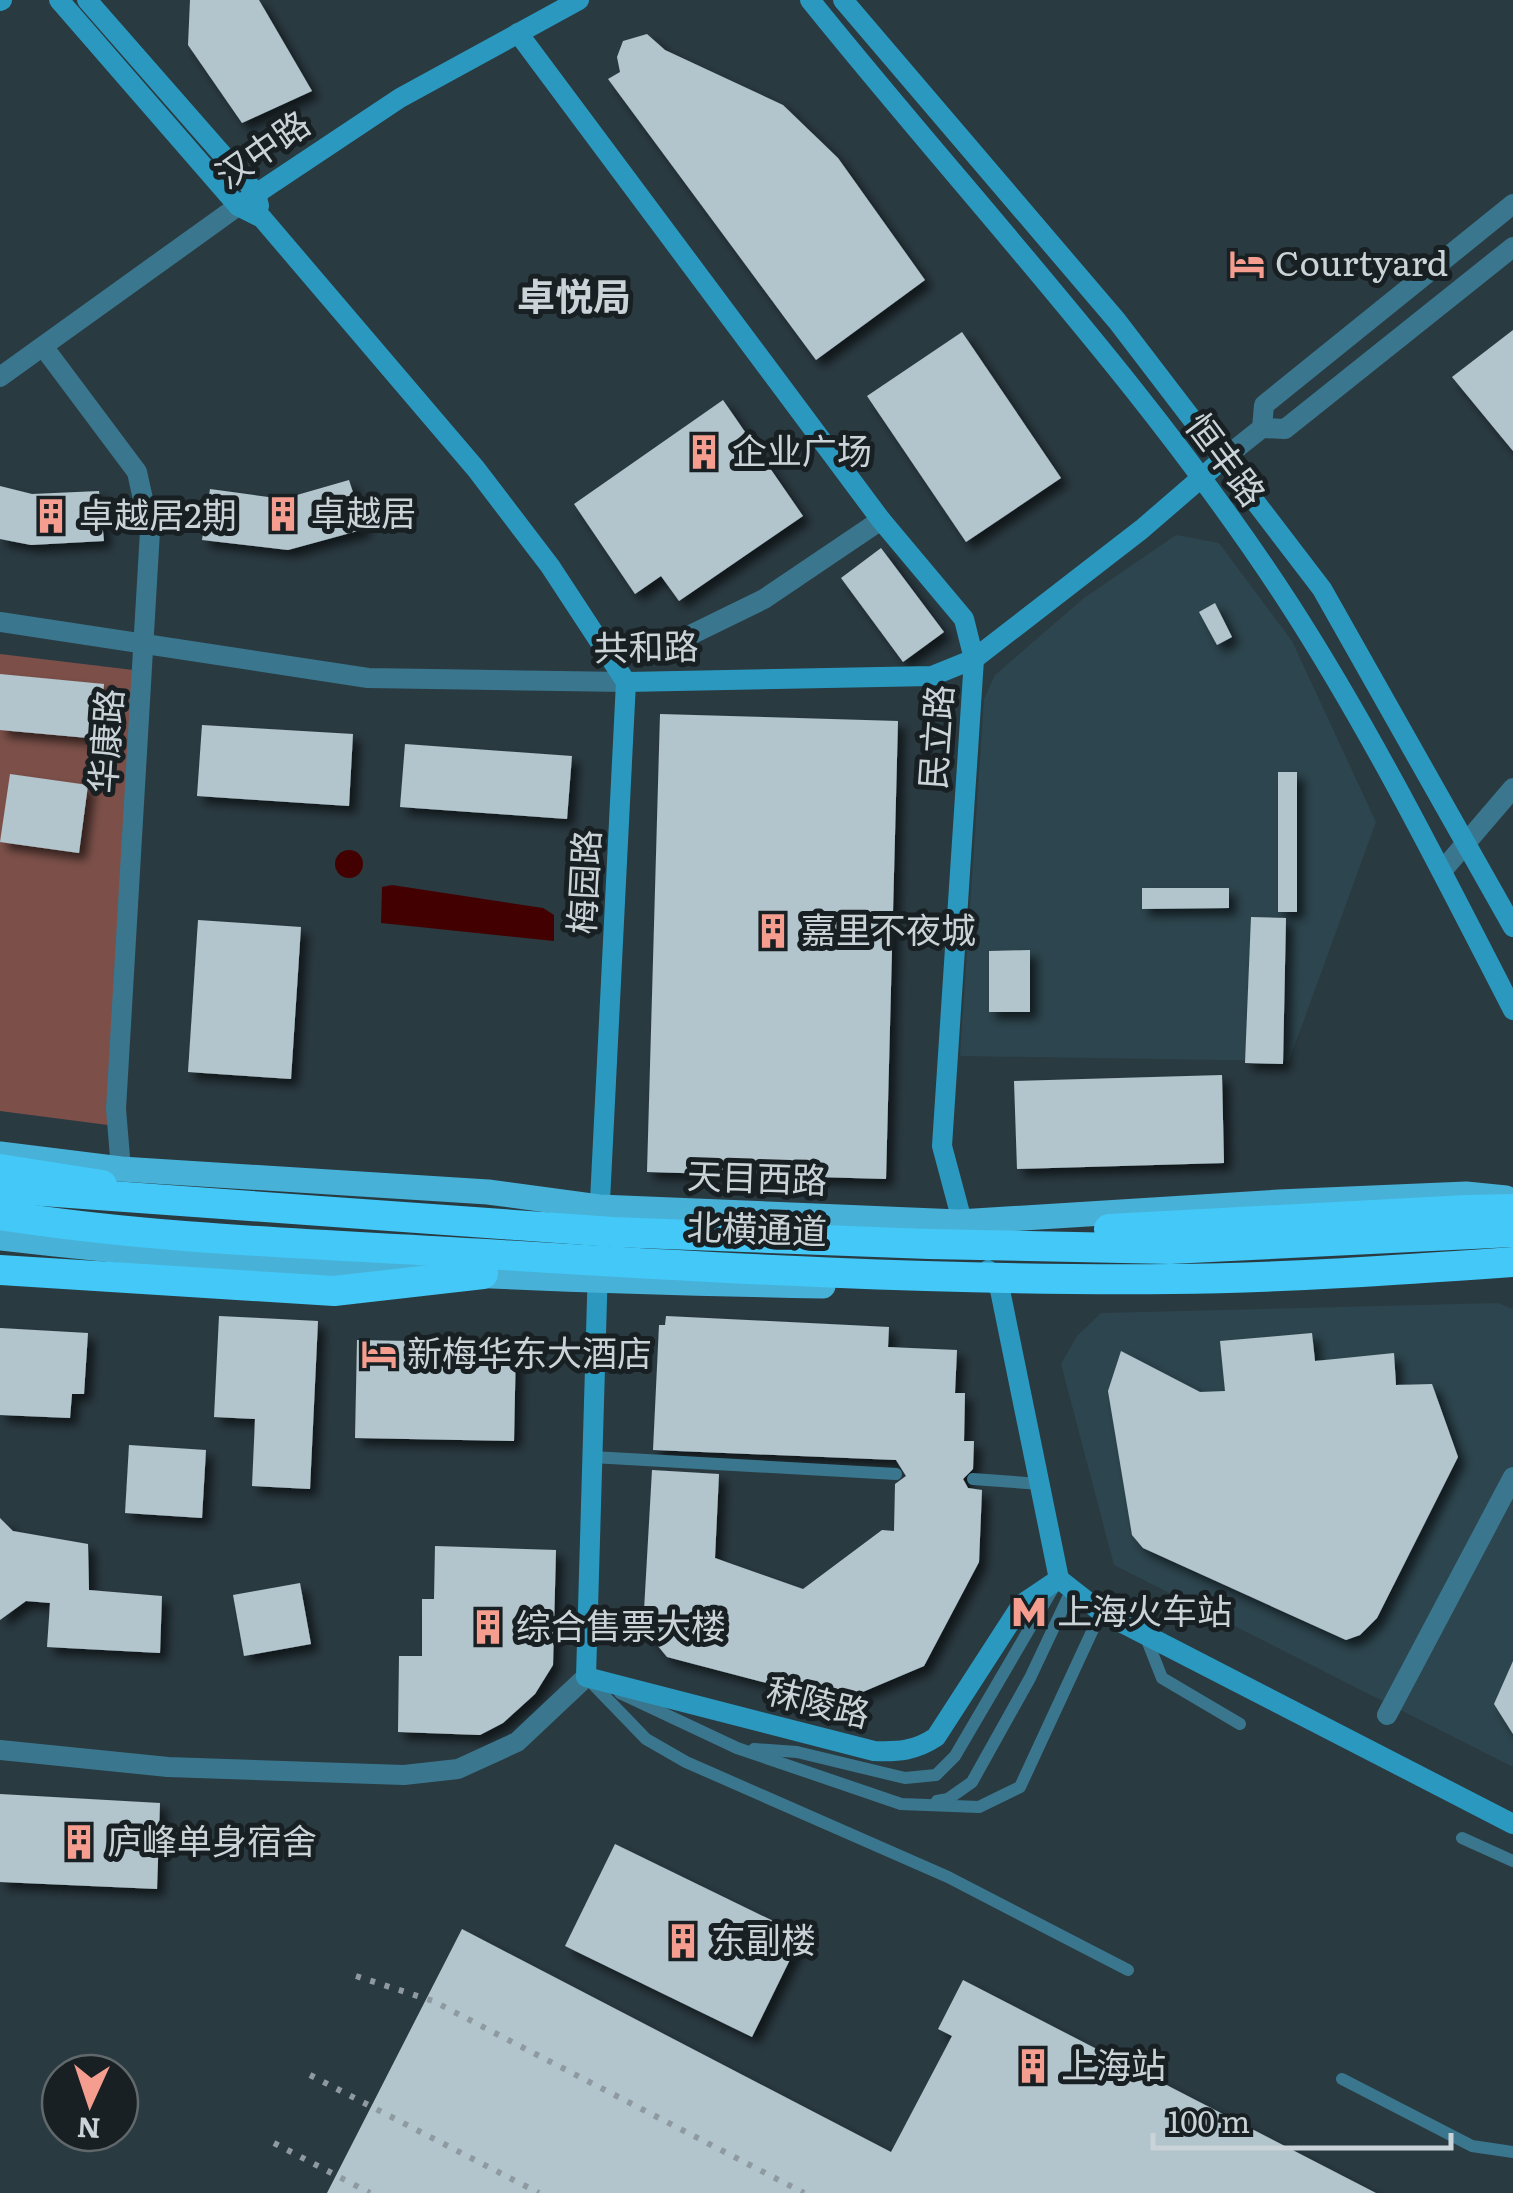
<svg xmlns="http://www.w3.org/2000/svg" width="1513" height="2193" viewBox="0 0 1513 2193" font-family="Literata,'Noto Sans SC',serif">
<style>
.built{fill:#2d454e}
.green{fill:#7c5049}
.water{fill:#430000}
.building{fill:#b2c5cd;filter:url(#shadow)}
.lines{fill:none;stroke-linecap:round;stroke-linejoin:round}
.lane{stroke:#3a778e;stroke-width:12}
.street{stroke:#3a778e;stroke-width:20}
.secondary{stroke:#2b99bf;stroke-width:20}
.primary{stroke:#48b1d7;stroke-width:25}
.highway{stroke:#44c8f7;stroke-width:30}
.rail{stroke:#8e9a9f;stroke-width:6;stroke-dasharray:5 10;stroke-linecap:butt}
.highway-bridge{stroke:#44c8f7;stroke-width:30}
.labels{text-anchor:middle;stroke-width:10;stroke-linejoin:round;paint-order:stroke}
.street-label{font-size:35px;fill:#cad4d8;stroke:#192023}
.poi-label{font-size:35px;fill:#cad4d8;stroke:#192023;text-anchor:start}
.neighbourhood-label{font-size:38px;font-weight:bold;fill:#cad4d8;stroke:#192023}
</style>
<defs>
<filter id="shadow"><feDropShadow dx="7" dy="7" stdDeviation="5" flood-color="#0009"/></filter>
</defs>
<rect width="100%" height="100%" fill="#2a3a41"/>
<!-- built -->
<g class="built">
<polygon points="1176,535 1219,543 1292,641 1376,822 1289,1061 960,1056 984,699 995,675 1084,598"/>
<polygon points="1498,1303 1513,1309 1513,1767 1114,1565 1061,1364 1077,1336 1101,1313"/>
</g>
<!-- green -->
<polygon class="green" points="0,654 150,672 108,1125 0,1111"/>
<!-- water -->
<g class="water">
<circle cx="349" cy="864" r="14"/>
<polygon points="392,885 543,908 554,915 554,941 381,923 382,887"/>
</g>
<!-- building -->
<g class="building">
<polygon points="190,0 259,0 312,91 242,123 188,45"/>
<polygon points="647,34 665,50 783,105 838,158 925,280 816,360 608,79 620,72 617,57 623,41"/>
<polygon points="1513,330 1513,451 1452,377"/>
<polygon points="962,332 1061,478 966,542 867,396"/>
<polygon points="723,400 803,516 679,601 661,576 635,594 574,504"/>
<polygon points="349,480 365,529 288,550 202,540 210,489 283,499"/>
<polygon points="0,486 32,494 99,491 104,541 31,545 0,539"/>
<polygon points="881,548 944,632 903,662 841,578"/>
<polygon points="1215,603 1232,637 1217,645 1199,612"/>
<polygon points="0,674 104,684 99,739 0,730"/>
<polygon points="660,714 898,721 886,1179 647,1172"/>
<polygon points="202,725 353,734 349,806 197,796"/>
<polygon points="405,744 572,756 567,819 400,807"/>
<rect x="1278" y="772" width="19" height="140"/>
<polygon points="10,774 88,785 79,853 0,842"/>
<polygon points="1142,888 1229,888 1229,908 1142,909"/>
<polygon points="1251,917 1286,918 1283,1064 1245,1063"/>
<polygon points="198,920 301,927 291,1079 188,1072"/>
<polygon points="1030,950 1030,1012 989,1012 989,951"/>
<polygon points="1222,1075 1224,1163 1017,1169 1014,1081"/>
<polygon points="219,1316 318,1321 310,1489 252,1486 255,1419 214,1417"/>
<polygon points="666,1316 889,1327 888,1347 957,1350 955,1393 965,1393 964,1441 974,1441 973,1469 963,1479 968,1488 982,1490 979,1562 924,1666 839,1702 667,1657 643,1628 652,1470 719,1474 715,1558 803,1589 882,1530 894,1531 895,1484 906,1476 896,1460 653,1450 659,1325 665,1325"/>
<polygon points="0,1328 88,1333 84,1394 72,1394 70,1418 0,1415"/>
<polygon points="1312,1333 1315,1361 1394,1353 1396,1385 1432,1384 1458,1457 1377,1618 1360,1635 1346,1640 1143,1548 1132,1535 1108,1391 1121,1351 1200,1392 1225,1391 1220,1341"/>
<polygon points="357,1340 516,1343 514,1441 355,1438"/>
<polygon points="129,1445 206,1450 202,1518 125,1513"/>
<polygon points="0,1518 13,1531 88,1544 89,1590 162,1596 160,1653 47,1647 50,1603 26,1601 0,1620"/>
<polygon points="435,1546 556,1550 553,1665 535,1694 503,1723 480,1735 398,1732 399,1656 422,1656 422,1599 434,1599"/>
<polygon points="300,1583 311,1644 244,1656 233,1595"/>
<polygon points="1513,1661 1513,1734 1494,1704"/>
<polygon points="0,1794 160,1803 157,1889 0,1882"/>
<polygon points="615,1844 802,1935 752,2037 565,1946"/>
<polygon points="462,1929 891,2152 952,2036 938,2029 963,1980 1376,2193 327,2193"/>
</g>
<g class="lines">
<!-- lane -->
<g class="lane">
<polyline points="592,1457 896,1474"/>
<polyline points="973,1479 1040,1484"/>
<polyline points="1145,1635 1162,1678 1240,1724"/>
<polyline points="588,1679 646,1739 686,1762 948,1877 1128,1970"/>
<polyline points="620,1693 737,1748 901,1804 979,1807 1020,1787 1101,1612"/>
<polyline points="754,1749 797,1752 905,1778 936,1775 955,1756 1055,1585"/>
<polyline points="937,1801 948,1799 972,1782 1030,1678 1072,1589"/>
<polyline points="1462,1838 1513,1861"/>
<polyline points="1342,2079 1472,2146 1513,2152"/>
</g>
<!-- street -->
<g class="street">
<polyline points="45,349 137,472 150,531 116,1109 121,1169"/>
<polyline points="0,377 238,206"/>
<polyline points="1262,428 1264,405 1513,204"/>
<polyline points="1262,428 1285,429 1513,247"/>
<polyline points="1223,459 1262,428"/>
<polyline points="0,622 368,678 626,682"/>
<polyline points="674,643 764,599 881,520"/>
<polyline points="1442,871 1513,788"/>
<polyline points="1387,1715 1513,1477"/>
<polyline points="0,1750 168,1767 404,1775 458,1769 517,1742 586,1677"/>
</g>
<!-- secondary -->
<g class="secondary">
<polyline points="59,0 238,206 262,218 476,469 550,566 626,682 599,1221"/>
<polyline points="87,0 256,193 259,206"/>
<path d="M810,0C971,200 1151,390 1290,605C1373,734 1443,874 1513,1010"/>
<polyline points="843,0 1117,321 1322,589 1513,927"/>
<polyline points="0,1 2,0"/>
<polyline points="518,33 881,520 964,619 974,659 942,1146 965,1232"/>
<polyline points="238,206 400,98 579,0"/>
<polyline points="626,682 932,676 974,659 1142,529 1223,459"/>
<path d="M598,1265L586,1677L874,1751C898,1752 915,1751 936,1737L1022,1604L1059,1579"/>
<polyline points="988,1270 1000,1290 1059,1579"/>
<polyline points="1059,1579 1101,1612 1513,1824"/>
</g>
<!-- primary -->
<g class="primary">
<polyline points="0,1154 121,1169 488,1192 599,1207 959,1222 1279,1202 1466,1194 1506,1198"/>
<path d="M0,1238C273,1270 549,1281 823,1286"/>
</g>
<!-- highway -->
<g class="highway">
<polyline points="0,1169 102,1185"/>
<polyline points="1466,1210 1513,1209"/>
<polyline points="0,1270 334,1291 483,1274"/>
</g>
<!-- rail -->
<g class="rail">
<polyline points="356,1976 433,2001 804,2193"/>
<polyline points="310,2075 539,2193"/>
<polyline points="274,2143 370,2193"/>
</g>
<!-- highway-bridge -->
<g class="highway-bridge">
<polyline points="0,1188 613,1232 929,1244 1170,1249 1513,1232"/>
<path d="M0,1215C160,1240 324,1244 486,1254C713,1268 943,1281 1171,1279C1285,1278 1399,1270 1513,1262"/>
<polyline points="1109,1229 1466,1210"/>
</g>
</g>
<!-- icons -->
<defs>
<symbol id="hotel-bare" viewBox="-9 -9 18 18"><path d="M-6-4.5h1.5V1H6V5H4.5V3h-9V5H-6ZM-4 0a1.8 1.8 0 1 1 3.6 0ZM.5 0V-2.5h3Q6-2.5 6 0Z" fill="#f59d8f" stroke="#192023" stroke-width="2.5" paint-order="stroke"/></symbol>
<symbol id="building-bare" viewBox="-9 -9 18 18"><path d="M-4-6H4V6H1V3H-1V6H-4ZM-2.5-4.3h1.7v1.8h-1.7ZM.8-4.3h1.7v1.8H.8ZM-2.5-1h1.7V.8h-1.7ZM.8-1h1.7V.8H.8Z" fill="#f59d8f" stroke="#192023" stroke-width="2.5" paint-order="stroke"/></symbol>
<symbol id="metro-bare" viewBox="-9 -9 18 18"><path d="M-5.5 5V-5H-3L0 0L3-5H5.5V5H3V-.5L0 4L-3-.5V5Z" fill="#f59d8f" stroke="#192023" stroke-width="2.5" paint-order="stroke"/></symbol>
</defs>
<g fill-rule="evenodd">
<use href="#hotel-bare" x="1222" y="239" width="50" height="50"/>
<use href="#building-bare" x="679" y="427" width="50" height="50"/>
<use href="#building-bare" x="258" y="489" width="50" height="50"/>
<use href="#building-bare" x="26" y="491" width="50" height="50"/>
<use href="#building-bare" x="748" y="906" width="50" height="50"/>
<use href="#hotel-bare" x="354" y="1329" width="50" height="50"/>
<use href="#metro-bare" x="1004" y="1587" width="50" height="50"/>
<use href="#building-bare" x="463" y="1602" width="50" height="50"/>
<use href="#building-bare" x="54" y="1817" width="50" height="50"/>
<use href="#building-bare" x="658" y="1916" width="50" height="50"/>
<use href="#building-bare" x="1008" y="2041" width="50" height="50"/>
</g>
<g class="labels">
<!-- street labels -->
<g class="street-label">
<text transform="translate(263 150) rotate(-35)" y="12">汉中路</text>
<text transform="translate(1225 460) rotate(53)" y="12">恒丰路</text>
<text transform="translate(646 648) rotate(-1)" y="12">共和路</text>
<text transform="translate(937 737) rotate(-86)" y="12">民立路</text>
<text transform="translate(107 741) rotate(-86)" y="12">华康路</text>
<text transform="translate(585 882) rotate(-87)" y="12">梅园路</text>
<text transform="translate(757 1179) rotate(2)" y="12">天目西路</text>
<text transform="translate(757 1230) rotate(2)" y="12">北横通道</text>
<text transform="translate(818 1703) rotate(14)" y="12">秣陵路</text>
</g>
<!-- poi labels -->
<g class="poi-label">
<text x="1275" y="276">Courtyard</text>
<text x="732" y="464">企业广场</text>
<text x="311" y="526">卓越居</text>
<text x="79" y="528">卓越居2期</text>
<text x="801" y="943">嘉里不夜城</text>
<text x="407" y="1366">新梅华东大酒店</text>
<text x="1057" y="1624">上海火车站</text>
<text x="516" y="1639">综合售票大楼</text>
<text x="107" y="1854">庐峰单身宿舍</text>
<text x="711" y="1953">东副楼</text>
<text x="1061" y="2078">上海站</text>
</g>
<!-- neighbourhood labels -->
<g class="neighbourhood-label">
<text x="574" y="311">卓悦局</text>
</g>
</g>
<!-- north arrow -->
<g transform="translate(90 2103) rotate(183)"><circle r="48" fill="#192023" stroke="#60686b" stroke-width="2.5"/>
<path d="M0-8L18 38L0 25L-18 38Z" fill="#f59d8f"/>
<text y="-15" font-size="28" font-weight="bold" text-anchor="middle" fill="#cad4d8">N</text>
</g>
<!-- scale -->
<path d="M1153 2133v15h298v-15" fill="none" stroke="#cad4d8" stroke-width="5"/>
<text x="1168" y="2133" font-size="30" fill="#cad4d8" stroke="#192023" stroke-width="8" paint-order="stroke">100 m</text>
</svg>
